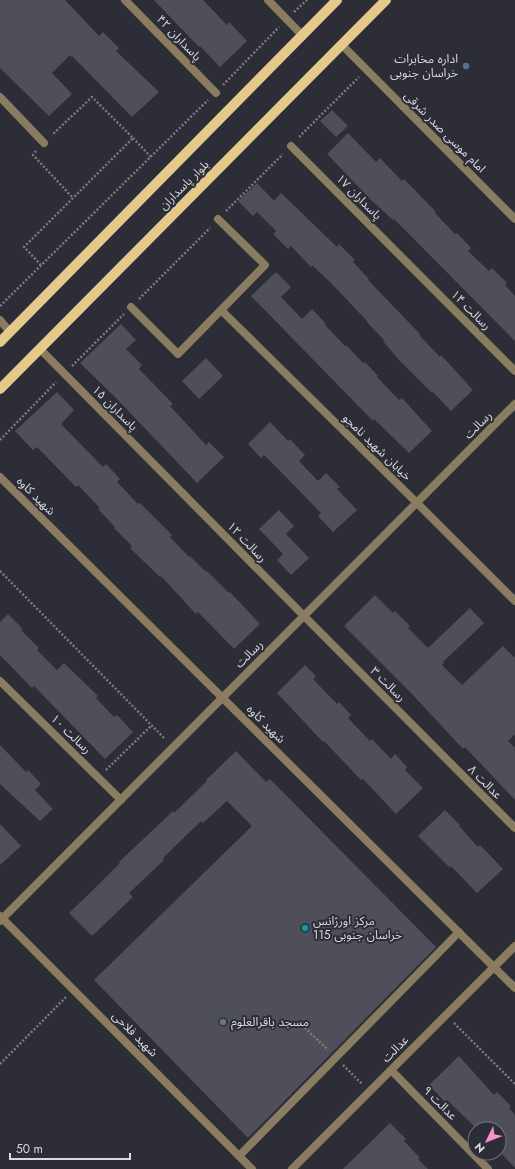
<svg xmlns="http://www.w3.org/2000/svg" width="515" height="1169" viewBox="0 0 515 1169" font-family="Jost,'Noto Sans Arabic',sans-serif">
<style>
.building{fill:#4f4f5a}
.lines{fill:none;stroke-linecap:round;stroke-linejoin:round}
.path{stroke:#7a7a82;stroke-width:2.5;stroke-dasharray:2 2;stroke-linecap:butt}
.minor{stroke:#897c5f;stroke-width:8}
.tertiary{stroke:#897c5f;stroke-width:8}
.primary{stroke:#e5c98b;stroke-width:10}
.service-dot{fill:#5c6f8a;stroke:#2d2d37;stroke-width:1.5}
.culture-dot{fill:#0f9aa8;stroke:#2d2d37;stroke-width:1.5}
.worship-dot{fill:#6b7280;stroke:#2d2d37;stroke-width:1.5}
.labels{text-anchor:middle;stroke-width:4;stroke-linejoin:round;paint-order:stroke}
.street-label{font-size:12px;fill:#d9dae0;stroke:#2d2d37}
.poi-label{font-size:12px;fill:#d9dae0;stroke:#2d2d37;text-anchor:start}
</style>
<rect width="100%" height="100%" fill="#2d2d37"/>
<!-- building -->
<g class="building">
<polygon points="0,0 65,0 99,36 103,32 119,48 116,51 159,92 132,117 72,56 71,57 70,55 52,73 72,94 49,116 0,68"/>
<polygon points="154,0 203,0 227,25 229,22 247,41 220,67 200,46 199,47"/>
<polygon points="332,110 348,126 336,137 320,121"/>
<polygon points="348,133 376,162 380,158 402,181 404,179 436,212 435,213 455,234 457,233 471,248 468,251 489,271 492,268 507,283 505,285 515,296 515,341 394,219 393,220 371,200 327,154"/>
<polygon points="257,183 274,201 281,193 337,247 339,244 355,260 353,262 369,279 368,280 420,334 419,335 440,357 441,355 473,390 451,411 433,392 432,393 399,360 383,341 384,340 367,322 367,321 331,283 313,266 311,267 291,246 288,249 273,234 276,231 257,212 253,216 238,201"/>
<polygon points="276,272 291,287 281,297 302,319 312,309 326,324 325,325 345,346 346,345 363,363 365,362 378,376 377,377 399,400 402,398 432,431 409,453 374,419 373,421 251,296"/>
<polygon points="121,324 136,340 126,349 142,365 139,369 173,404 170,406 206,445 209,442 224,457 197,483 115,397 80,363"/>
<polygon points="206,358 223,376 199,399 182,381"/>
<polygon points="57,392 74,410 61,424 103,467 106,464 120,479 117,482 138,504 140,503 172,535 170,537 189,557 190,556 206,572 207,571 229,593 230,592 260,624 234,649 198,612 196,614 161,576 160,577 130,548 132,546 114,528 115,527 98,509 100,508 78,485 76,487 37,447 33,450 15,431"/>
<polygon points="270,422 288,441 290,439 305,455 299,461 318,481 326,473 340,487 337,489 357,510 333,532 318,516 321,513 284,475 264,455 261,458 248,444"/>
<polygon points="279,510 294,526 286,534 309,558 291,575 277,560 283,554 259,529"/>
<polygon points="375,595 393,613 395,611 410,626 408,628 428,648 470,608 484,623 443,662 444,663 442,665 462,685 503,646 515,658 515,734 508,741 515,748 515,800 465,747 463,749 412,694 344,626"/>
<polygon points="8,614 23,629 21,630 39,648 37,650 57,670 64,663 98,696 96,698 114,717 117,715 133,732 105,759 34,686 32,688 0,655 0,622"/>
<polygon points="305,665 316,676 313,679 337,704 339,702 351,715 348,718 370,741 372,739 391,759 395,754 407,767 405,770 423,788 396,814 363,779 361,780 324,741 323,742 277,693"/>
<polygon points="0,745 26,772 28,770 41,784 35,790 53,809 40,821 0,784"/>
<polygon points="236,751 266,782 270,779 436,947 248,1138 94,980 252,826 227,801 203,823 201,821 163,858 164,860 129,893 133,897 92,936 69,913 95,888 120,863 119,862 173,811 174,813 207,781 206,780"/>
<polygon points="445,810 460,825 459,826 478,847 480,845 503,869 477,893 451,866 450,868 418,836"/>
<polygon points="0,824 21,846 0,865"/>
<polygon points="459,1056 494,1095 497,1092 511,1106 509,1108 515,1115 515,1168 499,1151 499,1129 477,1129 447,1100 445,1102 429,1085"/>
<polygon points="390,1123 406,1139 404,1141 420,1158 418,1159 428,1169 343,1169"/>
</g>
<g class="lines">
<!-- path -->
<g class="path">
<polyline points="294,12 307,0"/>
<polyline points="223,85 279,27"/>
<polyline points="299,137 359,77"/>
<polyline points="133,138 151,157"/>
<polyline points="36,151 33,155 73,198"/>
<polyline points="226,211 283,154"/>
<polyline points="41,265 24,247 133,138 92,97 52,135"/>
<polyline points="139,299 210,228"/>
<polyline points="0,306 208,100"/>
<polyline points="72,366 124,314"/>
<polyline points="0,440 56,382"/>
<polyline points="0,571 165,739"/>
<polyline points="106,770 151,726"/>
<polyline points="299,1022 328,1050"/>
<polyline points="454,1023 515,1084"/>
<polyline points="0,1064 66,997"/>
<polyline points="343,1065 362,1084"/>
</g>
<!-- minor -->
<g class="minor">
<polyline points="125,0 216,93"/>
<polyline points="0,97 44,143"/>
<polyline points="291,146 515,371"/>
<polyline points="131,307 178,354 265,265 218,219"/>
<polyline points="221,310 417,503 515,601"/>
<polyline points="0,320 10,332"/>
<polyline points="40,349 304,616 515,828"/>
<polyline points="0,681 121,800"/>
<polyline points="0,916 252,1169"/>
<polyline points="391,1070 488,1169"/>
<polyline points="239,1156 459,932"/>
</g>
<!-- tertiary -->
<g class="tertiary">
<polyline points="268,0 302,35"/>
<polyline points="342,45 515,219"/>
<polyline points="0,477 515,988"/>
<polyline points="0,921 515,404"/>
<polyline points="292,1169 515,946"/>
</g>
<!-- primary -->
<g class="primary">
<polyline points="0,342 337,0"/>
<polyline points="0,389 386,0"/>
</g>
</g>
<!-- markers -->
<circle class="service-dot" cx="466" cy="66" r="4"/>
<circle class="culture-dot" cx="305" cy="928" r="4"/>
<circle class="worship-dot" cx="223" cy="1022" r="4"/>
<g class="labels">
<!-- street labels -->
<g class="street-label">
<text transform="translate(179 38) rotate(46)" y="4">پاسداران ۴۲</text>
<text transform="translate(445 132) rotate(45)" y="4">امام موسی صدر شرقی</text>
<text transform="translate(184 185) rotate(-45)" y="4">بلوار پاسداران</text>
<text transform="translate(359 197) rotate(45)" y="4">پاسداران ۱۷</text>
<text transform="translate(471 310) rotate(45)" y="4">رسالت ۱۴</text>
<text transform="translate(115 408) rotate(45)" y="4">پاسداران ۱۵</text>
<text transform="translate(478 425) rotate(-45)" y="4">رسالت</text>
<text transform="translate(377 447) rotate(44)" y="4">خیابان شهید نامجو</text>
<text transform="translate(36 496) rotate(45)" y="4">شهید کاوه</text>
<text transform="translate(247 542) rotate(46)" y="4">رسالت ۱۲</text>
<text transform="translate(249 654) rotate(-45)" y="4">رسالت</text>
<text transform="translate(388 684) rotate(45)" y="4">رسالت ۳</text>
<text transform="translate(266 724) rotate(45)" y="4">شهید کاوه</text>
<text transform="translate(71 734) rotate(44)" y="4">رسالت ۱۰</text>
<text transform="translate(485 782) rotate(45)" y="4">عدالت ۸</text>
<text transform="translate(135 1034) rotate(45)" y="4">شهید فلاحی</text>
<text transform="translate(395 1049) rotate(-45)" y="4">عدالت</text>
<text transform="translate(440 1103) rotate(45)" y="4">عدالت ۹</text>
</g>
<!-- poi labels -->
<g class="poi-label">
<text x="458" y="63" text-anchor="end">اداره مخابرات<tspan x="458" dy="14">خراسان جنوبی</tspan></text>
<text x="313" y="925">مرکز اورژانس<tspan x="313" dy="14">115 خراسان جنوبی</tspan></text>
<text x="231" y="1026">مسجد باقرالعلوم</text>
</g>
</g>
<!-- north arrow -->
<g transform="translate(487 1141) rotate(227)"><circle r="19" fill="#2d2d37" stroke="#72727b"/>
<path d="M0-3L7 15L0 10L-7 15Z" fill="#f890cb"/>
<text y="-6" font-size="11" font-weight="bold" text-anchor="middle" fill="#d9dae0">N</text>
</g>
<!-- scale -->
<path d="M10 1153v6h120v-6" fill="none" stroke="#d9dae0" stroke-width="2"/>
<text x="16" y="1153" font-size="12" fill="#d9dae0" stroke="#2d2d37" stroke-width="3" paint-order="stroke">50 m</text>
</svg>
